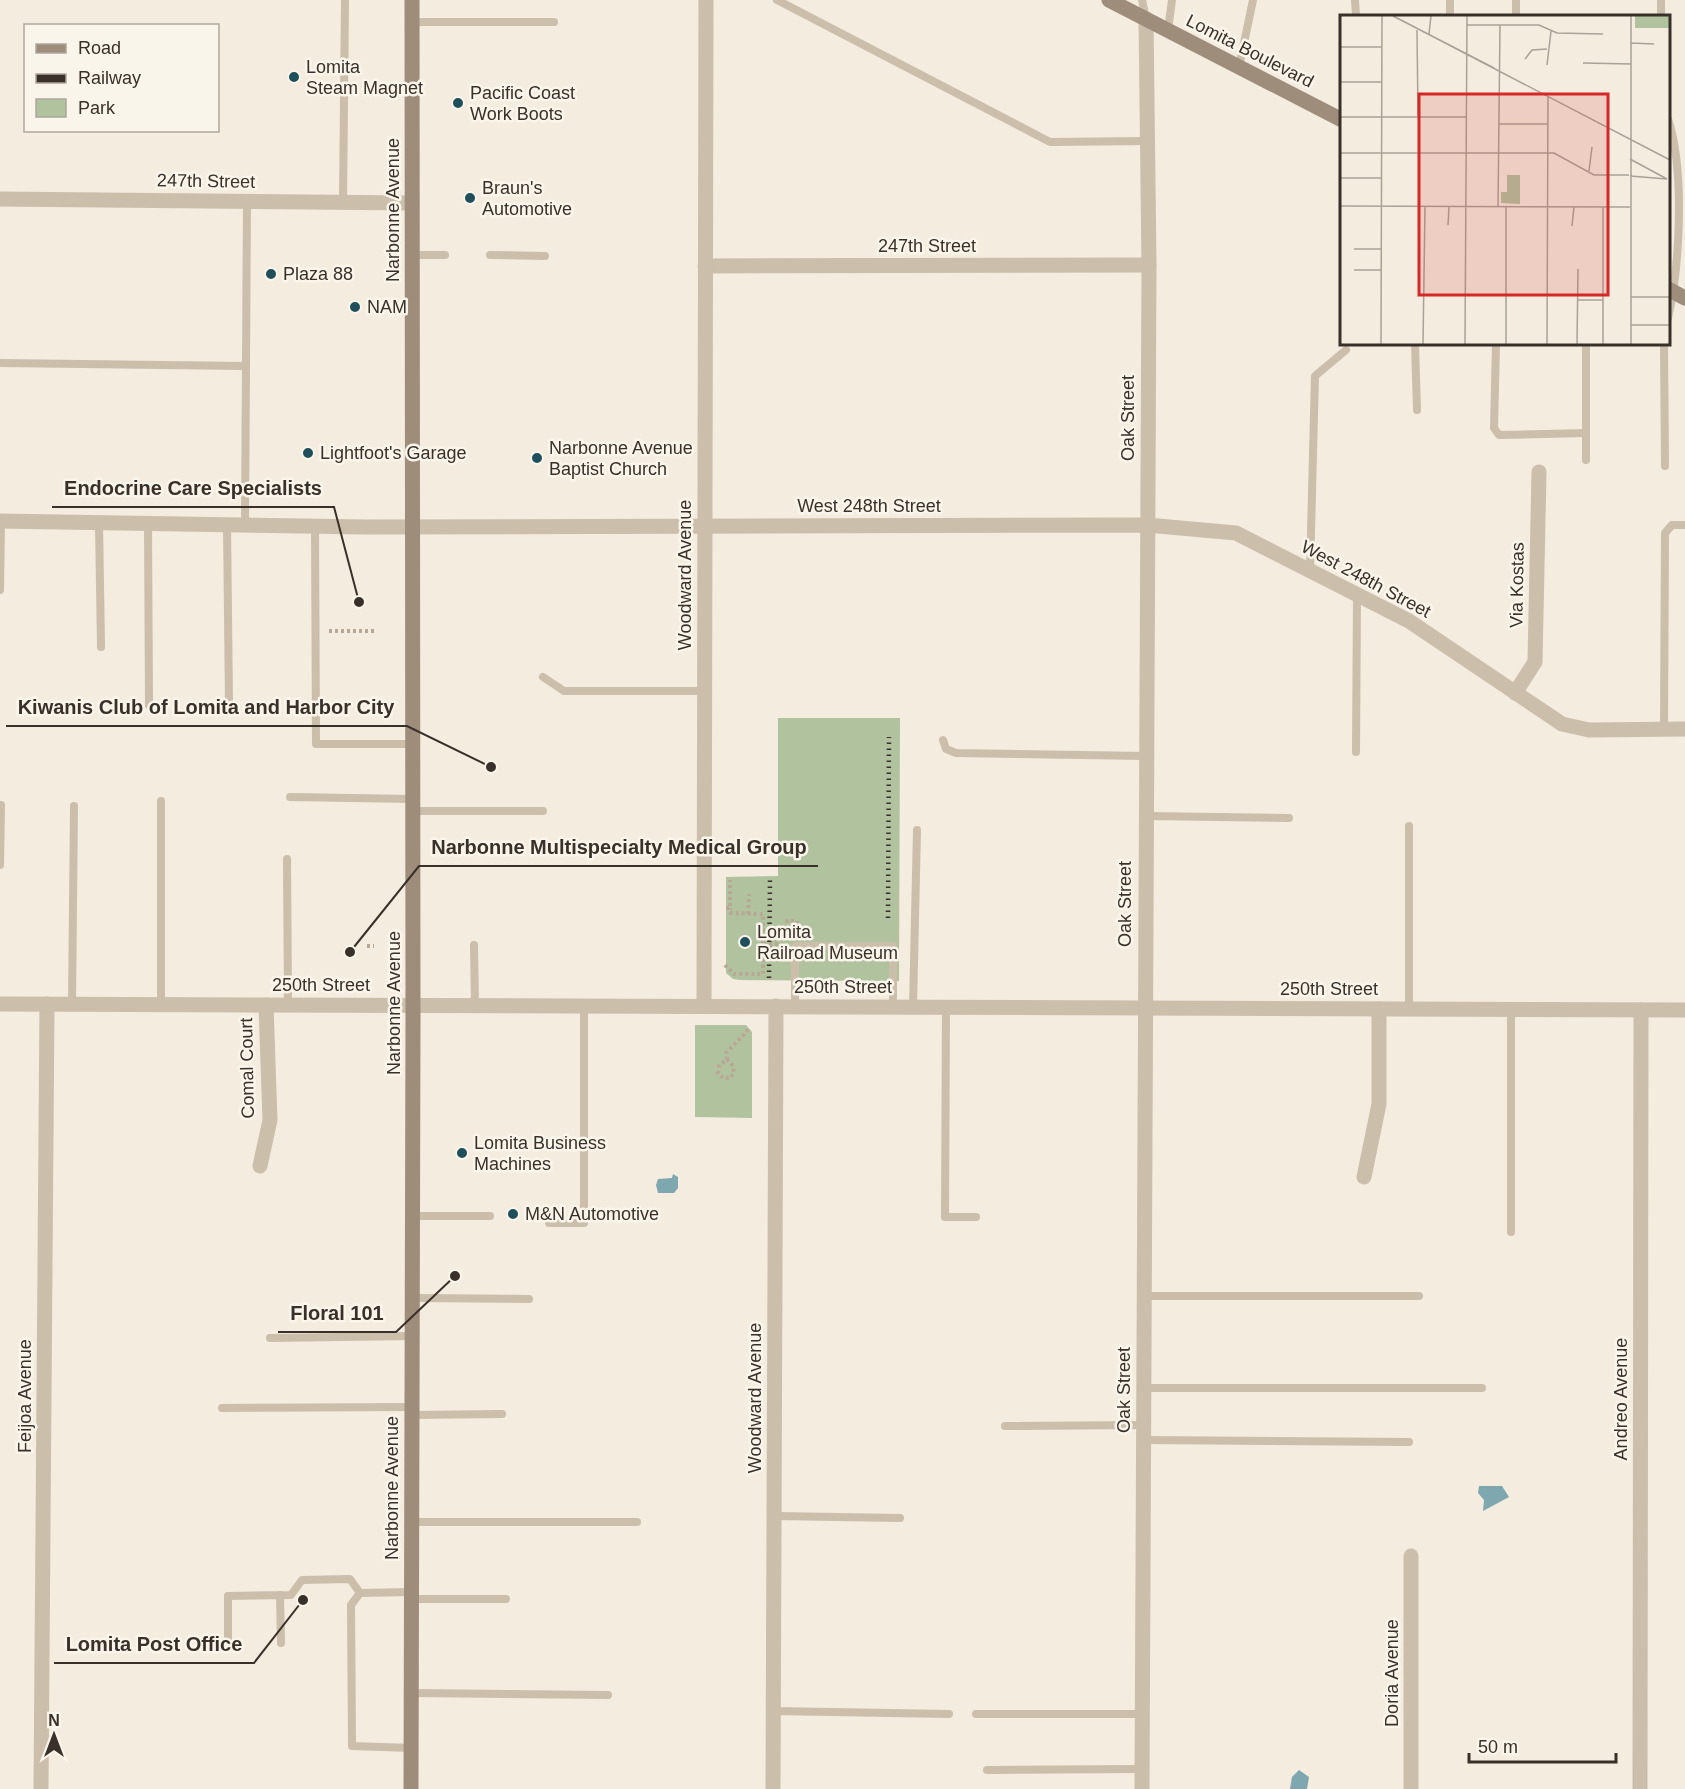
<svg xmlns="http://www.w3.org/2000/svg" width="1685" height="1789" viewBox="0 0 1685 1789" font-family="Helvetica,sans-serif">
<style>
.green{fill:#b1c29e}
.water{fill:#7ea7b0}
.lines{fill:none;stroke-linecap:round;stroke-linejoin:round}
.path{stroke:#b7a895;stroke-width:4;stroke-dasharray:3 3;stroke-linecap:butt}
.service{stroke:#cbbeaa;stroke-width:8}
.minor{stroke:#cbbeaa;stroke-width:15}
.tertiary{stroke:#cbbeaa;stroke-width:15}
.secondary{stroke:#9f8d7c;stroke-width:15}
.rail{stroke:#39302a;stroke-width:4.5;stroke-dasharray:1.5 4.5;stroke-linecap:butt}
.poi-dot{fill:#1f4f5a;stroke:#faf5eb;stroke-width:2}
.labels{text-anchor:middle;stroke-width:5;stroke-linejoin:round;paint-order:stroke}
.street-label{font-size:18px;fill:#39302a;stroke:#faf5eb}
.poi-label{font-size:18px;fill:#39302a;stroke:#faf5eb;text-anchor:start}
.inset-road{fill:none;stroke:#a9a197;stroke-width:1.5}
.view{fill:#d62828;fill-opacity:0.15;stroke:#d62828;stroke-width:3}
.inset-edge{fill:none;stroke:#39302a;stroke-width:3}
.leader{fill:none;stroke:#39302a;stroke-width:2}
.callout-dot{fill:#39302a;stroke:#faf5eb;stroke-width:2}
.callout-label{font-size:20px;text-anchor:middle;font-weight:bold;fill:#39302a;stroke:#faf5eb;stroke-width:5;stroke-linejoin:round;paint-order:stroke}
</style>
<rect width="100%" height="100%" fill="#f3ecdf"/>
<!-- green -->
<g class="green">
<polygon points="778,718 900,718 899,981 739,980 733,979 726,973 726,877 778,876"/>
<polygon points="695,1025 746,1025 752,1032 752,1118 695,1117"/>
</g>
<!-- water -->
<g class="water">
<polygon points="673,1174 678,1177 678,1188 674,1193 658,1193 656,1185 658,1179 672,1178"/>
<polygon points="1479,1486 1502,1486 1509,1497 1483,1511 1484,1500 1478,1493"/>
<polygon points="1299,1770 1309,1777 1307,1789 1290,1789 1292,1777"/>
</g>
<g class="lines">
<!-- path -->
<g class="path">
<polyline points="329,631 376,631"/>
<polyline points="726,908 730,908 730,880"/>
<polyline points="748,914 749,894"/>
<polyline points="787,935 787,921 797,921 797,933"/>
<polyline points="763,944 783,944"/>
<polyline points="367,946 374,946"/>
<polyline points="725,965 734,974 763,974 763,914 730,913 730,908"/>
<polyline points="727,1059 733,1066 734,1073 730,1078 723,1078 718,1073 719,1066 727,1059 726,1053 749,1029"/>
</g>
<!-- service -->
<g class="service">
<polyline points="777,0 1050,142 1147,141"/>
<polyline points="1142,0 1146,19"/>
<polyline points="1355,0 1356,16"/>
<polyline points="1450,16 1450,0"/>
<polyline points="1516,16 1516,0"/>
<polyline points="1661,16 1661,0"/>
<polyline points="412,22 554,22"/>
<polyline points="1168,30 1172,0"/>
<polyline points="1239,67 1253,0"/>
<path d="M1668,119C1685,170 1680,265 1668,318"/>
<polyline points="343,202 345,0"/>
<polyline points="412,255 445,255"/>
<polyline points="490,255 545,256"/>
<polyline points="1415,344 1417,410"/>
<polyline points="1496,344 1494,428 1499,435 1586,433"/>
<polyline points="1586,344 1586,460"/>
<polyline points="1664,344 1665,466"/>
<polyline points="0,363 244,366"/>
<polyline points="99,523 101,647"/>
<polyline points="148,523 149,705"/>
<polyline points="227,525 229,704"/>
<polyline points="245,525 247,201"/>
<polyline points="315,526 316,744 412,744"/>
<polyline points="1310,571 1315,376 1346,350"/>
<polyline points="0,590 1,521"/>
<polyline points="543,677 564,691 705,691"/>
<polyline points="1664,729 1665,533 1672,525 1685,525"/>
<polyline points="943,740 946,749 956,753 1146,756"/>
<polyline points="1356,752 1357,594"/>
<polyline points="290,797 412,799"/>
<polyline points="412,811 543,811"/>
<polyline points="1145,816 1289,818"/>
<polyline points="1409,826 1409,1009"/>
<polyline points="287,859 288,1005"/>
<polyline points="0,865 1,805"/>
<polyline points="474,945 475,1005"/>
<polyline points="72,1004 74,806"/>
<polyline points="161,1004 161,801"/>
<polyline points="795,1006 795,946 893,946 893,1007"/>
<polyline points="913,1007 917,830"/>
<polyline points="946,1007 945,1217 976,1217"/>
<polyline points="413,1216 490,1216"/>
<polyline points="549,1223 584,1223 584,1006"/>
<polyline points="1511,1232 1511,1009"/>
<polyline points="1143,1296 1419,1296"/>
<polyline points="412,1298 529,1299"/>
<polyline points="270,1338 412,1336"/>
<polyline points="1143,1388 1482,1388"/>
<polyline points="222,1408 412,1407"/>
<polyline points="412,1415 502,1414"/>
<polyline points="1005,1426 1143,1425"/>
<polyline points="1143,1440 1409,1442"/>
<polyline points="775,1516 900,1518"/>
<polyline points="412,1522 637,1522"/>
<polyline points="280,1595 281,1643"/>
<polyline points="412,1599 506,1599"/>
<polyline points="228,1647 228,1596 291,1595 302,1580 350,1579 360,1593"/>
<polyline points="411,1693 608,1695"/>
<polyline points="773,1711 949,1714"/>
<polyline points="976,1714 1142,1714"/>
<polyline points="411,1748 352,1746 351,1605 360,1593 411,1592"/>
<polyline points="987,1770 1142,1769"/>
</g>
<!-- minor -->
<g class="minor">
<polyline points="0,199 412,203"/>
<polyline points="705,266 1149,265"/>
<polyline points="0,521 365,527 1147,525 1236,533 1409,621 1562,724 1589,730 1685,729"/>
<polyline points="1515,693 1535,662 1539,472"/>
<polyline points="704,1006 706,0"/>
<polyline points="260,1166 270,1120 266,1005"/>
<polyline points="1364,1177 1379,1104 1379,1009"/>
<polyline points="1411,1556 1411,1789"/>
<polyline points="41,1789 47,1004"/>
<polyline points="773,1789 776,1006"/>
<polyline points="1640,1789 1641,1010"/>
</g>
<!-- tertiary -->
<g class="tertiary">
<polyline points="0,1004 1685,1010"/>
<polyline points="1142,1789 1149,265 1146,19"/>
</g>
<!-- secondary -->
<g class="secondary">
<polyline points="1109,0 1342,120"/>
<polyline points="1668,289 1685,298"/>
<polyline points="411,1789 413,1020 412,0"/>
</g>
<!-- rail -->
<g class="rail">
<polyline points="888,918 889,737"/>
<polyline points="769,978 770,879"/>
</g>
</g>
<!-- markers -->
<g class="poi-dot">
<circle cx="294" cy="77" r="6"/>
<circle cx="458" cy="103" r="6"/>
<circle cx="470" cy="198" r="6"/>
<circle cx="271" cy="274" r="6"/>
<circle cx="355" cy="307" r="6"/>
<circle cx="308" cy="453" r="6"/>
<circle cx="537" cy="458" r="6"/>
<circle cx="745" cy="942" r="6"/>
<circle cx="462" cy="1153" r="6"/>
<circle cx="513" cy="1214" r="6"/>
</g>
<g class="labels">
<!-- street labels -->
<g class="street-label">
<text transform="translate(1250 51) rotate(27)" y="6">Lomita Boulevard</text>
<text transform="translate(206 181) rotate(1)" y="6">247th Street</text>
<text transform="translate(393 210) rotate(-90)" y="6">Narbonne Avenue</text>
<text x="927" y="252">247th Street</text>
<text transform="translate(1128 418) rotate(-90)" y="6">Oak Street</text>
<text x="869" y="512">West 248th Street</text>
<text transform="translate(685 575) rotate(-90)" y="6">Woodward Avenue</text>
<text transform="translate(1366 579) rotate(28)" y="6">West 248th Street</text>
<text transform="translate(1517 585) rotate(-89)" y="6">Via Kostas</text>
<text transform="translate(1125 904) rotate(-90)" y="6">Oak Street</text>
<text x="321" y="991">250th Street</text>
<text x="843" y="993">250th Street</text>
<text x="1329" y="995">250th Street</text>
<text transform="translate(394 1003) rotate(-90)" y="6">Narbonne Avenue</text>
<text transform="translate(247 1068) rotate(-91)" y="6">Comal Court</text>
<text transform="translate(1124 1390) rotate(-90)" y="6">Oak Street</text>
<text transform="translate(25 1396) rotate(-90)" y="6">Feijoa Avenue</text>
<text transform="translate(755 1398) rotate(-90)" y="6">Woodward Avenue</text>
<text transform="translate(1621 1399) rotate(-90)" y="6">Andreo Avenue</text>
<text transform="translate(392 1488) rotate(-90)" y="6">Narbonne Avenue</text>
<text transform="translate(1392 1673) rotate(-90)" y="6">Doria Avenue</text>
</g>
<!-- poi labels -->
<g class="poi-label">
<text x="306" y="73">Lomita<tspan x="306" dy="21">Steam Magnet</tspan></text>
<text x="470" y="99">Pacific Coast<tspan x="470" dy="21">Work Boots</tspan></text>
<text x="482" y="194">Braun's<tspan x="482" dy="21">Automotive</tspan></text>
<text x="283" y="280">Plaza 88</text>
<text x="367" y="313">NAM</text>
<text x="549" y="454">Narbonne Avenue<tspan x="549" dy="21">Baptist Church</tspan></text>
<text x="320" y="459">Lightfoot's Garage</text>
<text x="757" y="938">Lomita<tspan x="757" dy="21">Railroad Museum</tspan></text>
<text x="474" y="1149">Lomita Business<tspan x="474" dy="21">Machines</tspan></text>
<text x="525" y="1220">M&amp;N Automotive</text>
</g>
</g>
<!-- overview -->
<g transform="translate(1340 15)">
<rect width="330" height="330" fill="#f3ecdf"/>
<path d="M295,1H330V13H295ZM167,160H180V189L161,188V177H167Z" fill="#b1c29e"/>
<path class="inset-road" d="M53,1L154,53M61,5L330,145M127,10H199L217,18L263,19M77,15L78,101M89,19L91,1M291,28L314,29M0,32H42M185,44L192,35L207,34M243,48L291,49M207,50L211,16M0,67H42M0,102H126M159,109H208M0,138H214L254,160H289M249,156L252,132M290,161L327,164L290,144M0,163H42M0,191L290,192M158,192L160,10M166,192V329M108,210L109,192M232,211L234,192M14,234H42M14,255H42M291,282H330M238,285H263M291,310H330M41,329L42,1M83,329L85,192M125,329L127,1M207,329L208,81M237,329L238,254M263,329V192M291,329V1"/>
<path class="view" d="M79,79H268V280H79Z"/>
<rect width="330" height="330" class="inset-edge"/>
</g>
<!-- callouts -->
<path class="leader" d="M359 602L334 507H52M491 767L407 726H6M350 952L419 866H818M455 1276L396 1332H278M303 1600L254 1663H54"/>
<g class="callout-dot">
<circle cx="359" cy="602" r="6"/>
<circle cx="491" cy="767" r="6"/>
<circle cx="350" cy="952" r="6"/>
<circle cx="455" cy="1276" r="6"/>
<circle cx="303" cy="1600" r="6"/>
</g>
<g class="callout-label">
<text x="193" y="495">Endocrine Care Specialists</text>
<text x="206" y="714">Kiwanis Club of Lomita and Harbor City</text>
<text x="619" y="854">Narbonne Multispecialty Medical Group</text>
<text x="337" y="1320">Floral 101</text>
<text x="154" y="1651">Lomita Post Office</text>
</g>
<!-- legend -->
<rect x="24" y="24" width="195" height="108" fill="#faf5eb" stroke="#ada69e" stroke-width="1.5"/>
<rect x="36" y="44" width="30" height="9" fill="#9f8d7c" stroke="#ada69e" stroke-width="1.5"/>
<text x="78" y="54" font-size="18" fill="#39302a">Road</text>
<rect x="36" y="74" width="30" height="9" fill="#39302a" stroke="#ada69e" stroke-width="1.5"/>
<text x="78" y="84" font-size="18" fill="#39302a">Railway</text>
<rect x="36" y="99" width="30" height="18" fill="#b1c29e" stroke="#ada69e" stroke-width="1.5"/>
<text x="78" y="114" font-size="18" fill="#39302a">Park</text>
<!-- north arrow -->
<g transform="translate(54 1735)" stroke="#faf5eb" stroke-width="4.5" paint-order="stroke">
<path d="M0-4.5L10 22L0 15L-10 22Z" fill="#39302a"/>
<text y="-9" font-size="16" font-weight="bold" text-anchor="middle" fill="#39302a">N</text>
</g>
<!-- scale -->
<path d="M1469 1753v9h147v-9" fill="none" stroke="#39302a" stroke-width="3"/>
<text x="1478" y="1753" font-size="18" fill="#39302a" stroke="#faf5eb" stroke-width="4.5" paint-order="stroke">50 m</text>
</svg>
